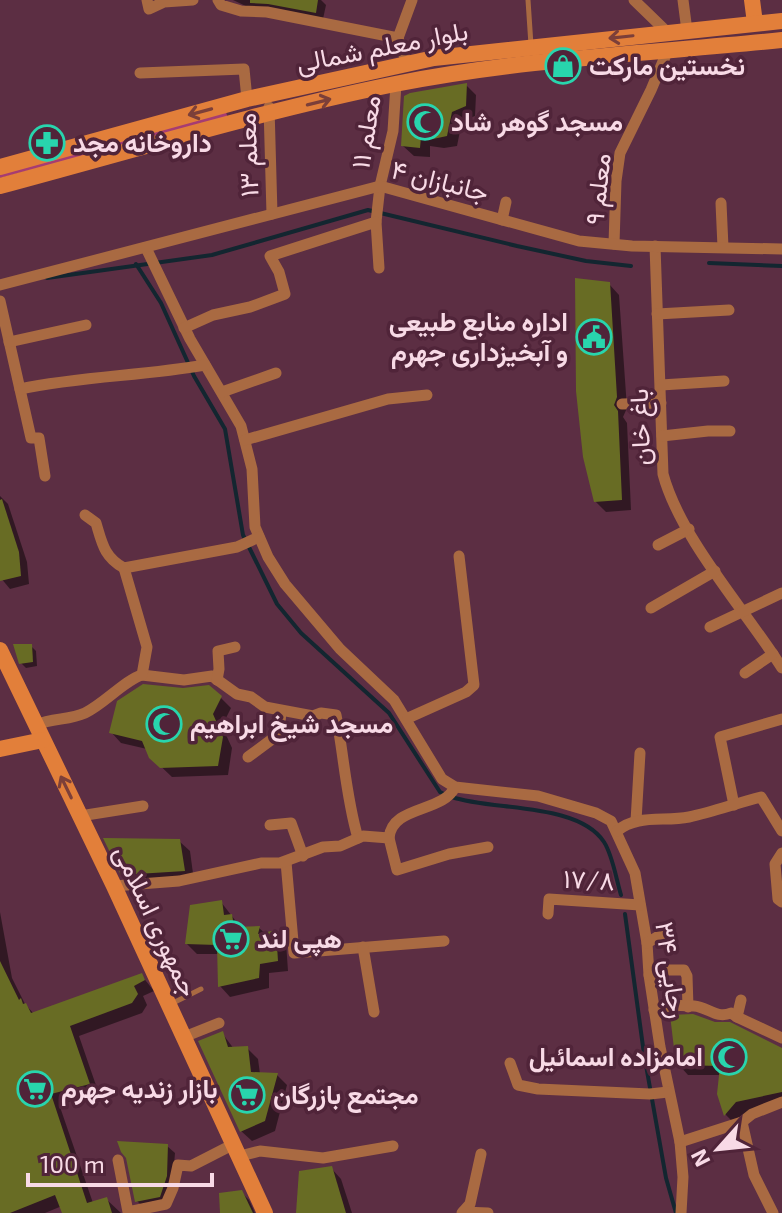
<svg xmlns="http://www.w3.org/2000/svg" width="782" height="1213" viewBox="0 0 782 1213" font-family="'Exo 2',Vazirmatn,sans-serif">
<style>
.green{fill:#a63c72}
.shadow{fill:#0007}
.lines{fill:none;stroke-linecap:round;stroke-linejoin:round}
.stream{stroke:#132630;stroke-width:4}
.building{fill:#686c24}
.lane{stroke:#a96a42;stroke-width:5}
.street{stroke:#a96a42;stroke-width:11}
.secondary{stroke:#e27f3a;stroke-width:16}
.oneway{stroke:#7c3f39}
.labels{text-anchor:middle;stroke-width:7;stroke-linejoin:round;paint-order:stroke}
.street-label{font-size:26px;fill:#f8dae6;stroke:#502439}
.poi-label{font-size:26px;font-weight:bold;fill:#f8dae6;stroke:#502439;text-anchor:start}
</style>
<rect width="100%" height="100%" fill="#5c2e43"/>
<!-- green -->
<polygon class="green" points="226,112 228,119 0,178 0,172"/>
<!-- shadow -->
<g class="shadow">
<polygon points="233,0 321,0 326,5 323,19 252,9"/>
<polygon points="466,85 476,95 475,116 462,121 457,146 444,148 430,146 430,157 414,156 403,146"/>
<polygon points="609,284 619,295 627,408 623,417 627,423 631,510 606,512 595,501"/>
<polygon points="0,496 8,504 27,562 29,584 10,589 0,577"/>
<polygon points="31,646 36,651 37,666 26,668 21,663"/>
<polygon points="183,690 221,698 231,708 222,726 232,748 228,775 172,777 151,757 147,749 121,743 111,732"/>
<polygon points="179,841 190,851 194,881 133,885 123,874"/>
<polygon points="221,902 242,929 259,928 266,934 275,932 286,942 288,971 269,973 269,988 230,997 220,986 219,954 197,954 187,944"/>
<polygon points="0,912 12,978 25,1004 34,1014 142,976 154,991 143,996 147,1005 142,1013 79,1036 99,1094 59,1104 93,1203 106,1199 121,1213 64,1213 62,1206 45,1213 0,1213"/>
<polygon points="222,1033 234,1049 247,1048 258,1059 260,1074 277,1075 287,1085 275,1131 252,1141 241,1131"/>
<polygon points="782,1050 782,1104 735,1124 726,1115 719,1094 721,1075 688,1075 678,1064"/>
<polygon points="167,1146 175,1153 172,1189 167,1204 144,1208 137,1201 128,1158"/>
<polygon points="331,1168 341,1179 352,1213 298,1213"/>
<polygon points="241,1192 249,1200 255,1213 222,1213"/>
</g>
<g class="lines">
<!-- stream -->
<g class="stream">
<polyline points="709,263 782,266"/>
<polyline points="136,264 161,303 194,376 225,429 243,535 277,604 301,633 389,713 440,792 444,794"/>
<polyline points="47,278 212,255 368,210 517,246 586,261 631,266"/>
<path d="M452,797C491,811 578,802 604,842C613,856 616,879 621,895"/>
<polyline points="625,914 644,1054 666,1178 676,1213"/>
</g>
</g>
<!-- building -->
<g class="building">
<polygon points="250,0 318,0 316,13 268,4 250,3"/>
<polygon points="467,83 466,106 452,112 447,136 433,139 421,137 420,148 401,146 404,96 410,93"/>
<polygon points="575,278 610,282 617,397 614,405 618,411 622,500 594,502 583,457 576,391"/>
<polygon points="2,499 19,552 21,576 0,581 0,500"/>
<polygon points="13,644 32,644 33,662 19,664"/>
<polygon points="143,684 183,688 209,685 222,696 213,714 223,737 218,766 160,768 149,758 142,741 109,733 117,701"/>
<polygon points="103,838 180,839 185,871 121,875"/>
<polygon points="222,900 224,915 232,914 234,927 260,926 258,934 276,930 278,961 260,964 259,978 218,987 217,945 185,944 190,905"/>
<polygon points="0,961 19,1000 21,998 23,1004 26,1003 31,1013 142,973 145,980 134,986 138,994 132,1003 70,1026 90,1084 51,1094 87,1203 107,1197 112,1213 62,1213 55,1195 10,1213 0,1213"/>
<polygon points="693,1014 715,1022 730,1022 782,1048 782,1092 736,1102 724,1116 717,1094 720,1066 676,1065 670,1015"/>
<polygon points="223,1031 228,1047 248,1046 251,1072 278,1073 265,1121 240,1132 198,1041"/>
<polygon points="117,1141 168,1144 167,1176 160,1197 135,1202 126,1158 121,1152"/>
<polygon points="332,1166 346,1213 296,1213 299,1171"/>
<polygon points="242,1190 253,1213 220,1213 219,1193"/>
</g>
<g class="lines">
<!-- lane -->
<g class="lane">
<polyline points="528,0 531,45"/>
<polyline points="173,1003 201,989"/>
</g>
<!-- street -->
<g class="street">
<polyline points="147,0 149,9 164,2 193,0"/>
<polyline points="218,0 221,5 241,11 267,12 398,38"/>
<polyline points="634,0 667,32"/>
<polyline points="683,0 687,31"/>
<polyline points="407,64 398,38 412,0"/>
<polyline points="140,73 244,69 247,99"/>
<polyline points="269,107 272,214"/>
<polyline points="721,203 723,247"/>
<polyline points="502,220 506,202"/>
<polyline points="376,222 380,186 393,131 396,84"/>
<polyline points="614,244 616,181 620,153 651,90 667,52"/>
<path d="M655,246L663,474C680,538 746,611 782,668"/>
<polyline points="146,248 190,339 241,426 252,469 255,527 268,557 285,584 340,649 394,700 442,779 455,787 538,796 596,813 611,821 635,873 647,943 649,975 660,1047 680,1142 683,1177 681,1213"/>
<polyline points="0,285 380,186 579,241 632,246 782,249"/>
<polyline points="0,301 31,438 39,438 45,476"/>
<polyline points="657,314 729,310"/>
<polyline points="184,328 213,315 250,307 285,294 279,272 270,256 376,222 379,268"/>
<polyline points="9,342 86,325"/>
<polyline points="661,385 724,381"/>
<path d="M20,389C81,376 143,376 205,365"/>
<polyline points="222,392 276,373"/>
<polyline points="622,404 661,403"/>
<polyline points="662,436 708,431 730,431"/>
<polyline points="245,440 388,399 427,395"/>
<path d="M85,515L96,523C102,543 104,557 124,568L237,547L259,537"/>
<polyline points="658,545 689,529"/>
<polyline points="651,608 715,571"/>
<polyline points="710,627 782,593"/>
<polyline points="745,673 773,654"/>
<path d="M142,675L184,680L212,676L237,694L251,697L265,707L313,716L321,713L336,715C344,756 346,798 358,838"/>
<polyline points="217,680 219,669 218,651 235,647"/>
<polyline points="408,718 466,692 474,685 459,556"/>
<path d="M36,725C53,718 70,720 85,713C104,704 125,680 142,675L147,647L124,568"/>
<polyline points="248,757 279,734 281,711"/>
<polyline points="734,805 720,737 782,719"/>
<polyline points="80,816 143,806"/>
<polyline points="636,821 640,753"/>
<polyline points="270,825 291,823 303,856"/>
<path d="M617,831C637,814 664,822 689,817C713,812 737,803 761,797L782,831"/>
<polyline points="389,838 397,870 449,854 488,847"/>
<polyline points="782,853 775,864 778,899 782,902"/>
<polyline points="286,862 294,953 444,941"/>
<path d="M114,886L179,881L261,863H280L323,847L340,846L363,836L389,838C392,805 443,813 455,787"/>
<polyline points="548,914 549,899 640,905"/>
<polyline points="647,943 669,930"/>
<polyline points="363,947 374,1012"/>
<polyline points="649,975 667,970 684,970 687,976 688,1007"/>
<polyline points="741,1000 737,1017 782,1038"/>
<path d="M654,1010C664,1005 682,1005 694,1006C708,1007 716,1019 731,1013L737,1017"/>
<polyline points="184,1037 219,1023"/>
<polyline points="510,1063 518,1085 538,1089 650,1094 668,1092"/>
<polyline points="742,1122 754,1175 773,1213"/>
<polyline points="680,1142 742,1122 752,1114 782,1102"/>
<polyline points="240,1156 260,1151 323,1158 393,1146"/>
<polyline points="118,1160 128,1212 166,1204 173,1188 178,1165 191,1166 234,1144"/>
<polyline points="463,1212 488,1213"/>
<polyline points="462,1213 470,1204 481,1154"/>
</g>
<!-- secondary -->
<g class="secondary">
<polyline points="752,0 755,23"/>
<polyline points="0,167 247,99 434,58 782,21"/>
<path d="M0,186C131,151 262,111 395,84C521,59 654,53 782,40"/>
<polyline points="0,650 114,886 265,1213"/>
<polyline points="0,749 43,740"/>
</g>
</g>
<!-- one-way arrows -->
<defs><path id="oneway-shaft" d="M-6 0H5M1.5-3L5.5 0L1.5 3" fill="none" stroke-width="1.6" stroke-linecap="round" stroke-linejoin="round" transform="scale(2)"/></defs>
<g class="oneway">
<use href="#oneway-shaft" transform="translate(621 37) rotate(174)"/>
<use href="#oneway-shaft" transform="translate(319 102) rotate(-14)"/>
<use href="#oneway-shaft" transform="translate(200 112) rotate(165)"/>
<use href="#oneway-shaft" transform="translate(66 787) rotate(-116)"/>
</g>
<!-- icons -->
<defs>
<symbol id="shop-ring" viewBox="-11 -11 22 22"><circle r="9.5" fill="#502439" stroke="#28d5ad" stroke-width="1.5"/><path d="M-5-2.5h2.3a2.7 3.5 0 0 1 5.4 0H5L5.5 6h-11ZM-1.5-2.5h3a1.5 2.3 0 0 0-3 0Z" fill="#28d5ad"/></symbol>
<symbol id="mosque-ring" viewBox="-11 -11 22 22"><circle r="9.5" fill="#502439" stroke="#28d5ad" stroke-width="1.5"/><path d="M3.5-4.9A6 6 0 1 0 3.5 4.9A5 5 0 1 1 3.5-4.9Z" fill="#28d5ad"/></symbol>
<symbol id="pharmacy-ring" viewBox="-11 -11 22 22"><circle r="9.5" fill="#502439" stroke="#28d5ad" stroke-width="1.5"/><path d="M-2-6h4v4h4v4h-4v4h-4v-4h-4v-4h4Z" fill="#28d5ad"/></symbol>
<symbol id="civic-ring" viewBox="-11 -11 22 22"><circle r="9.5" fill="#502439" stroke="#28d5ad" stroke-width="1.5"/><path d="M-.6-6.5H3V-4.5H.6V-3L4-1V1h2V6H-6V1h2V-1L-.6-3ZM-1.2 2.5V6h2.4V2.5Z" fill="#28d5ad"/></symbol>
<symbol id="supermarket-ring" viewBox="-11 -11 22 22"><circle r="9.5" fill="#502439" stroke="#28d5ad" stroke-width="1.5"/><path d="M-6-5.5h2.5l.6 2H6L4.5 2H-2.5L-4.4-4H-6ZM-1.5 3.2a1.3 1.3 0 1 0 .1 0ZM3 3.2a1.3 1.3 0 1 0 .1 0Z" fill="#28d5ad"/></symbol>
</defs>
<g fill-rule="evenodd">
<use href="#shop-ring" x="543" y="46" width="40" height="40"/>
<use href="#mosque-ring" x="405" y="102" width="40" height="40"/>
<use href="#pharmacy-ring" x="27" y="123" width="40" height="40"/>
<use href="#civic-ring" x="574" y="317" width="40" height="40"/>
<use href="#mosque-ring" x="144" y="704" width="40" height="40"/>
<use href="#supermarket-ring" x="211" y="919" width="40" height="40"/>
<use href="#mosque-ring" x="709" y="1037" width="40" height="40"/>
<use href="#supermarket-ring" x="15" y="1069" width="40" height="40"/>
<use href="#supermarket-ring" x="227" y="1075" width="40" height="40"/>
</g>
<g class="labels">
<!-- street labels -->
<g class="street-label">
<text transform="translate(382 47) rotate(-11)" y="9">بلوار معلم شمالی</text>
<text transform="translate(366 132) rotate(-81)" y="9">معلم ۱۱</text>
<text transform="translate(248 155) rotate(-92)" y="9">معلم ۱۳</text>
<text transform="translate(440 181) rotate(14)" y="9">جانبازان ۴</text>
<text transform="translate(598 189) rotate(-84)" y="9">معلم ۹</text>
<text transform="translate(640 427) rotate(-92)" y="9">باغ خان</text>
<text transform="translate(589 880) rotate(3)" y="9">۱۷/۸</text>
<text transform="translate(156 921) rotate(65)" y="9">جمهوری اسلامی</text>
<text transform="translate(671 970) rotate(82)" y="9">رجایی ۳۴</text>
</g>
<!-- poi labels -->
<g class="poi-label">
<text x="589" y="75">نخستین مارکت</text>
<text x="451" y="131">مسجد گوهر شاد</text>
<text x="73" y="152">داروخانه مجد</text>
<text x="568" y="331" text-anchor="end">اداره منابع طبیعی<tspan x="568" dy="30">و آبخیزداری جهرم</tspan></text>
<text x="190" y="733">مسجد شیخ ابراهیم</text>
<text x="257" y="948">هپی لند</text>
<text x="703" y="1066" text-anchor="end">امامزاده اسمائیل</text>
<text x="61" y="1098">بازار زندیه جهرم</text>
<text x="273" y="1104">مجتمع بازرگان</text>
</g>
</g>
<!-- north arrow -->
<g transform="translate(718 1149) rotate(243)" stroke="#502439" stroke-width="6" paint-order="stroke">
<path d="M0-6L14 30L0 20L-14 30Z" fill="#f8dae6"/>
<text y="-12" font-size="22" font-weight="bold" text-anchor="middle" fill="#f8dae6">N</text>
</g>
<!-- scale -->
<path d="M28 1173v12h184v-12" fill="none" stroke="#f8dae6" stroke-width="4"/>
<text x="40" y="1173" font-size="24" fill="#f8dae6" stroke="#502439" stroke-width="6" paint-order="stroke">100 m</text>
</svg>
